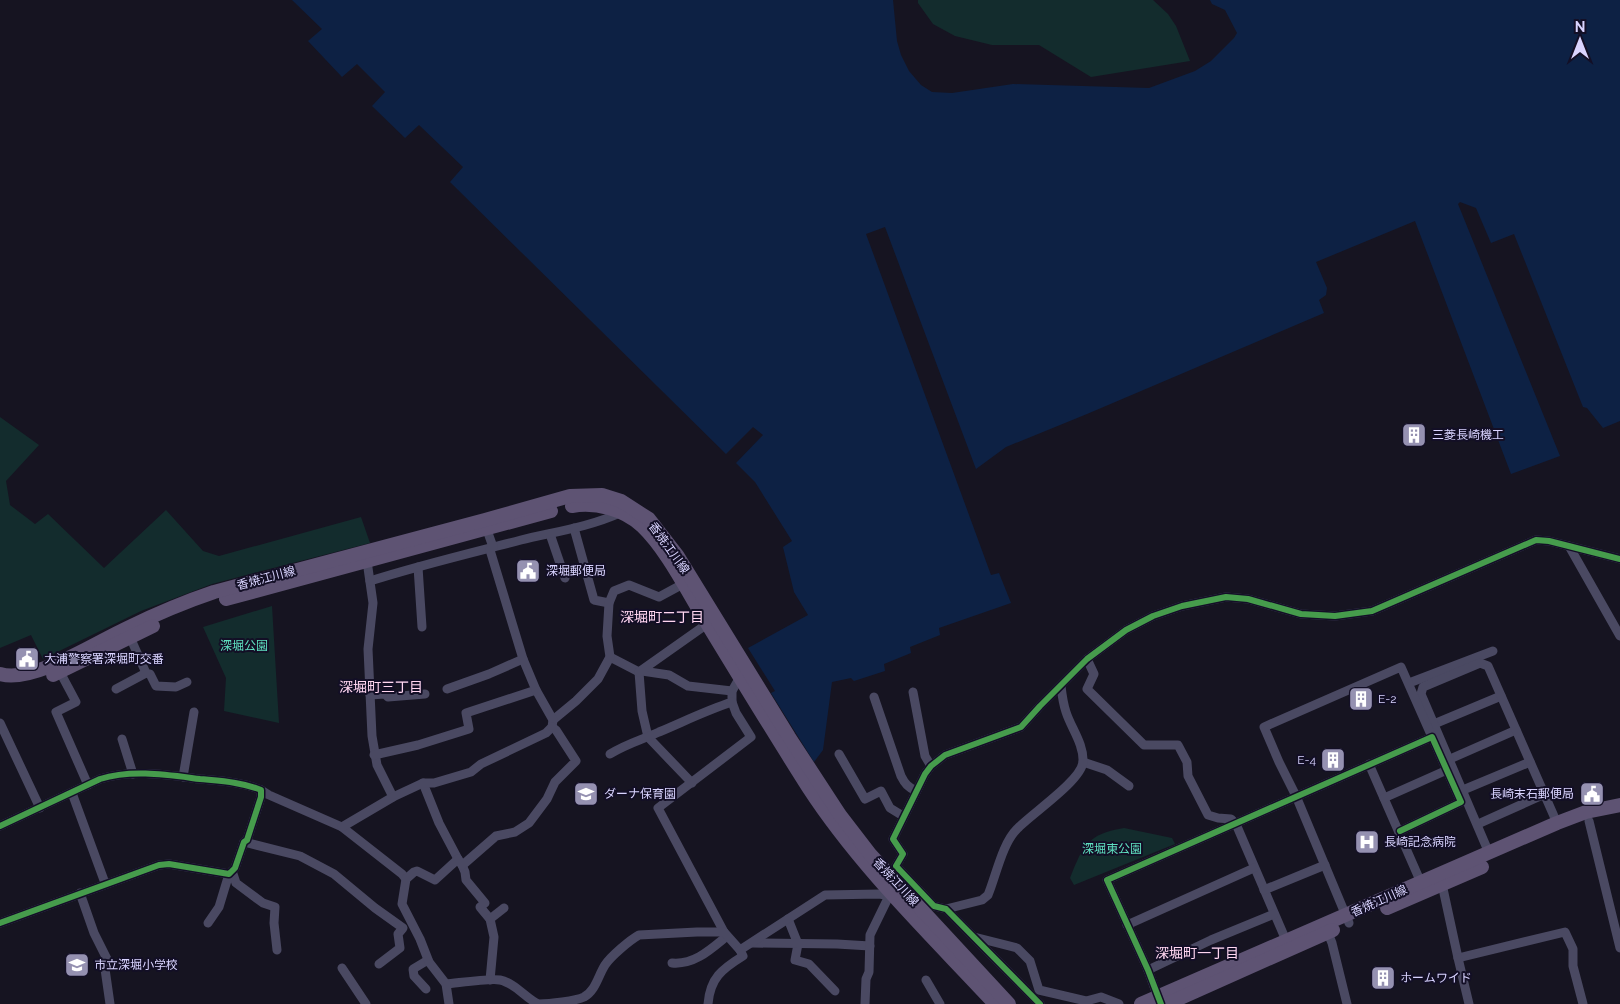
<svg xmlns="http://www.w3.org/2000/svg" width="1620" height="1004" viewBox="0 0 1620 1004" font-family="Raleway,'Noto Sans JP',sans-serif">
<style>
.green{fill:#132c2d}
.water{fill:#0d2144}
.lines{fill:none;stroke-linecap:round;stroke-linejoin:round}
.minor{stroke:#4a4962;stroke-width:9}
.primary{stroke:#5e5373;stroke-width:14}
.cycleway-casing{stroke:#130f26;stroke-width:9}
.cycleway{stroke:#469c4c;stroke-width:6}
.labels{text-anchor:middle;stroke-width:4;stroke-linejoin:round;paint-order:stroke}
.poi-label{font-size:12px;fill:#d9d4ff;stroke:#130f26;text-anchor:start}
.street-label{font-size:12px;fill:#d9d4ff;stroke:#130f26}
.park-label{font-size:12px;fill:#5fe0c0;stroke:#130f26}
.neighbourhood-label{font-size:14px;fill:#ffd6f0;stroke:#130f26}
</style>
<rect width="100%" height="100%" fill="#161421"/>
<!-- green -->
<g class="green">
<polygon points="918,0 1153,0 1168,14 1176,26 1190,61 1091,77 1039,45 992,45 955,36 933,24 918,3"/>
<polygon points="0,417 39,445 6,481 10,505 35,524 48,514 104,568 166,510 203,551 219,556 361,517 370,543 212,584 141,611 43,659 31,635 0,648"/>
<polygon points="272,606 279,723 224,711 226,678 203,627"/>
<path d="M1124,828L1172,838L1175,844L1074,885L1070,878C1083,845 1088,834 1124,828Z"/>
</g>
<!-- water -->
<polygon class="water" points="292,0 893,0 897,41 901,55 909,71 921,85 932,92 952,93 1013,84 1149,88 1195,71 1211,61 1234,38 1237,33 1225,10 1212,4 1210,0 1620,0 1620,421 1603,428 1587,408 1583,407 1514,234 1491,243 1476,208 1460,202 1458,204 1560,456 1511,474 1415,221 1316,262 1327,288 1326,295 1319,300 1324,313 1087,414 1006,447 976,469 885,227 866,234 991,575 999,573 1011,603 939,628 940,635 910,647 911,653 884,664 885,671 854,681 851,678 832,682 823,750 814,762 771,693 775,691 748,648 808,615 794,592 783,547 792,541 755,482 736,463 763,435 753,427 726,454 450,182 463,167 419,125 405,138 372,106 385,92 357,64 342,77 308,41 322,29"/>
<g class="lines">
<!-- minor -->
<g class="minor">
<polyline points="574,528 594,600 609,603"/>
<polyline points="550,534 565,578"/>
<polyline points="1569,546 1620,636"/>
<polyline points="367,561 373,603 368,649 372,736 377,765 393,797"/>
<polyline points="418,567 422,627"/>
<path d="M370,581C420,565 471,553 521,540C554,532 589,527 620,513"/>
<polyline points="130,637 146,673 150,674 156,686 176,687 187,682"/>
<polyline points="610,657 639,672"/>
<polyline points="1087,659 1094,674 1087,689 1144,745 1178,745 1187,762 1188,776 1208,815 1218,818 1231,819 1236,824 1288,945"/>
<polyline points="642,671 669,675 688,686 732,691"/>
<polyline points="60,672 76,702 56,712 88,785"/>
<polyline points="639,672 642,711 648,737 692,783"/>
<polyline points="639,672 707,624"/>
<polyline points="1409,683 1493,651"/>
<polyline points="116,689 146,673"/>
<polyline points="447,689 489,674 523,659"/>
<polyline points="913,692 925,756 931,766"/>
<polyline points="370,695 385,694 388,697 425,694"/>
<path d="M874,697L901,776C905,784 908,787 916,791"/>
<polyline points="553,720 576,701 598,679 610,657 607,636 609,603 614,591 629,585 659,597 683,584"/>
<polyline points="0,723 40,808"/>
<polyline points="1434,724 1501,696"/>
<polyline points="122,739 133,774"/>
<path d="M610,754C626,744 641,740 659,732C683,722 707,710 732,702V691L740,677"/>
<polyline points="839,754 865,799 881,791 890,808 903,816"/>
<polyline points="374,755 418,745 469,729 466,713 536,690"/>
<polyline points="1450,759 1516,730"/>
<polyline points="1083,762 1107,770 1129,786"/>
<polyline points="1369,764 1422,885"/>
<polyline points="183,777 194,712"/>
<polyline points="423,783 439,823 458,859"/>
<polyline points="261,790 269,795 342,827 402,874 406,879"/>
<polyline points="1463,790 1530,762"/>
<polyline points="72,793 105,883"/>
<polyline points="1384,798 1447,770"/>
<polyline points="1589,821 1620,948"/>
<polyline points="1478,824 1545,794"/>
<path d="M0,826L100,779C132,769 168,775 200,779C220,781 242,782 261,790V797L247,840L244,842L235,868L229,874L169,864L159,865L0,923"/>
<polyline points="342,827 393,797 423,783 434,783 471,772 481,764 546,733 552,727 553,720 536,690 523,659 490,550 493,547 487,530"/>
<polyline points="244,842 300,856 334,874 375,908 403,928 398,934 400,948 379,964"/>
<polyline points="1489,853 1421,694 1423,687 1480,663 1488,666 1557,823"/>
<polyline points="462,865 465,872 466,880 485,903 480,907 490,919 494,937 490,980"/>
<polyline points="232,871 236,883 263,903 275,907 274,923 277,950"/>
<polyline points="1442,884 1458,958 1565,932 1573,949 1573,966 1583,1004"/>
<polyline points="1264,890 1325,865"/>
<polyline points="80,893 94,933 109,963 105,969 110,1004"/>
<path d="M946,909L982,900L988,895C996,876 1002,844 1017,829C1031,814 1081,781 1083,762C1084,744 1071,728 1066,712C1063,703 1062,695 1061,686"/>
<polyline points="490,919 504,908"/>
<polyline points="788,919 798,944 795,960 809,964 835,991"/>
<polyline points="208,923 219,907 229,874"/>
<polyline points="1349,923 1296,796 1279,762 1264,727 1401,667 1432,737"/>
<polyline points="1127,925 1254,868"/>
<polyline points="724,932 658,808 751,737 736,713 732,702"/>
<polyline points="1328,933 1332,943 1347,1004"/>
<polyline points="974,937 1017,948 1030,961 1039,990 1086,1001 1101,997 1119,1004"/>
<polyline points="753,943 837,944 870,946"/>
<polyline points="1458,958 1469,1004"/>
<path d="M672,963C694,965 710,950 727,936"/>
<polyline points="342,968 366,1004"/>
<polyline points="1148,970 1211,940 1274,914"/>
<polyline points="926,980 940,1004"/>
<path d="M446,984C458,983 490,978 500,980C516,983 528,1001 539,1004C549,1004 576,1001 584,997C596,990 598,976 605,965C611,956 630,940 639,935L697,932H724L740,950"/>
<polyline points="426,989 414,976 413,969 428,960"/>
<polyline points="1159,1000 1148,970 1107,880 1432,737 1461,802 1400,831"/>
<polyline points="449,1004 446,984 429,962 420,939 402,904 406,879 414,872 417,871 435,880 458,859 462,865 465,863 496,836 515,832 529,823 547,799 555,782 576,761 556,730 552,727"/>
<path d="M708,1004C710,978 722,969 743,956L740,950L825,895L879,894L892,896"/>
<polyline points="865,1004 866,979 869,972 870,935 889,896"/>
<polyline points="1040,1004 946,909 934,906 896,866 903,854 893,839 925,774 931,766 945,755 1021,727 1040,706 1087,659 1126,630 1153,616 1182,606 1226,597 1248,599 1301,614 1335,616 1372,611 1536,540 1549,541 1620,559"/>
</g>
<!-- primary -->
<g class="primary">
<path d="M572,506C596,502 623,509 642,526C667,550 687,591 705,620C739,676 773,732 808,787C860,867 930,934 995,1004"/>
<polyline points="226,599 551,511"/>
<path d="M0,674C32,684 95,643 125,629C154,615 184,602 214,592L485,520L570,496L602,495L621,501L649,519L677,555L789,737L840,815L870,854L1009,1004"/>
<polyline points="53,675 153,626"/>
<polyline points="1387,908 1482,867"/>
<polyline points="1141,1004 1557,823 1586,812 1620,805"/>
<polyline points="1167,1004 1333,930"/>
</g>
<defs>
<g id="cycleway">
<path d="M0,826L100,779C132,769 168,775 200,779C220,781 242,782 261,790V797L247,840L244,842L235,868L229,874L169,864L159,865L0,923"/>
<polyline points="1040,1004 946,909 934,906 896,866 903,854 893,839 925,774 931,766 945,755 1021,727 1040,706 1087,659 1126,630 1153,616 1182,606 1226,597 1248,599 1301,614 1335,616 1372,611 1536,540 1549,541 1620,559"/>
<polyline points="1161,1004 1148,970 1107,880 1432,737 1461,802 1400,831"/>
</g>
</defs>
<!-- cycleway casing -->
<use href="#cycleway" class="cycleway-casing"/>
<!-- cycleway -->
<use href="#cycleway" class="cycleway"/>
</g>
<!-- icons -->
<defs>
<symbol id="building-square" viewBox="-11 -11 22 22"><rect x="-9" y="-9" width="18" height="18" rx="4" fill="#9591b1" stroke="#130f26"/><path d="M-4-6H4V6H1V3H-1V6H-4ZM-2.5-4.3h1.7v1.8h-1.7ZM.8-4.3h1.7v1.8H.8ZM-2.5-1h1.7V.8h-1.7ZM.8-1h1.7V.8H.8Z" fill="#fff"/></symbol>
<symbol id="civic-square" viewBox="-11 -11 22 22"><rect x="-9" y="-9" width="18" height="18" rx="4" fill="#9591b1" stroke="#130f26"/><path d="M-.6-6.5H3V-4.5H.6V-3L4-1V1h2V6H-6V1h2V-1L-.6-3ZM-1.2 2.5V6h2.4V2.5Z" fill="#fff"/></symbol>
<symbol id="school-square" viewBox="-11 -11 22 22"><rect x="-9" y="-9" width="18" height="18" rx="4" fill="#9591b1" stroke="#130f26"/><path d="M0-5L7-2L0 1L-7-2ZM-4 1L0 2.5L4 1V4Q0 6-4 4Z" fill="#fff"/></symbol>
<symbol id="hospital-square" viewBox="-11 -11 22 22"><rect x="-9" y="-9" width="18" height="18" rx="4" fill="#9591b1" stroke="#130f26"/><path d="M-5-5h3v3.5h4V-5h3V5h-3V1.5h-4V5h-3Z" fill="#fff"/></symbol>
</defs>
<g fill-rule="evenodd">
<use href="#building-square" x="1400" y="421" width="28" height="28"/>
<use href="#civic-square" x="514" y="557" width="28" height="28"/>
<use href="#civic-square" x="13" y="645" width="28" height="28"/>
<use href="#building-square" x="1347" y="685" width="28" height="28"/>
<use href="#building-square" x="1319" y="746" width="28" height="28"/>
<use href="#school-square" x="572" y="780" width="28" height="28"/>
<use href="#civic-square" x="1578" y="780" width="28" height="28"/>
<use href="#hospital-square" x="1353" y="828" width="28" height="28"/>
<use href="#school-square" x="63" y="951" width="28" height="28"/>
<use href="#building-square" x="1369" y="964" width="28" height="28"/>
</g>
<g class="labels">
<!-- poi labels -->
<g class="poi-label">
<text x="1432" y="439">三菱長崎機工</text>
<text x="546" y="575">深堀郵便局</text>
<text x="44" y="663">大浦警察署深堀町交番</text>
<text x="1378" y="703">E-2</text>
<text x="1316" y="764" text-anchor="end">E-4</text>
<text x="604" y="798">ダーナ保育園</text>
<text x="1574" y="798" text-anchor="end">長崎末石郵便局</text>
<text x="1384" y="846">長崎記念病院</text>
<text x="94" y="969">市立深堀小学校</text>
<text x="1400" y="982">ホームワイド</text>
</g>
<!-- street labels -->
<g class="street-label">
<text transform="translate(669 548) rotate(54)" y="4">香焼江川線</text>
<text transform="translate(266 578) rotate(-15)" y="4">香焼江川線</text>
<text transform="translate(896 882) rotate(47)" y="4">香焼江川線</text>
<text transform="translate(1379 901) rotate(-24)" y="4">香焼江川線</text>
</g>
<!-- park labels -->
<g class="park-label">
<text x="244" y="650">深堀公園</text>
<text x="1112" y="853">深堀東公園</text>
</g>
<!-- neighbourhood labels -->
<g class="neighbourhood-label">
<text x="662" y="622">深堀町二丁目</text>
<text x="381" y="692">深堀町三丁目</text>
<text x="1197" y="958">深堀町一丁目</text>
</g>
</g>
<!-- north arrow -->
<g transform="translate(1580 40)" stroke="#130f26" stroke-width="4" paint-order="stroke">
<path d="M0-4L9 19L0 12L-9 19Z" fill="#d9d4ff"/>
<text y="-8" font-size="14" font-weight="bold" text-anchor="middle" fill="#d9d4ff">N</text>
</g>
</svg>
